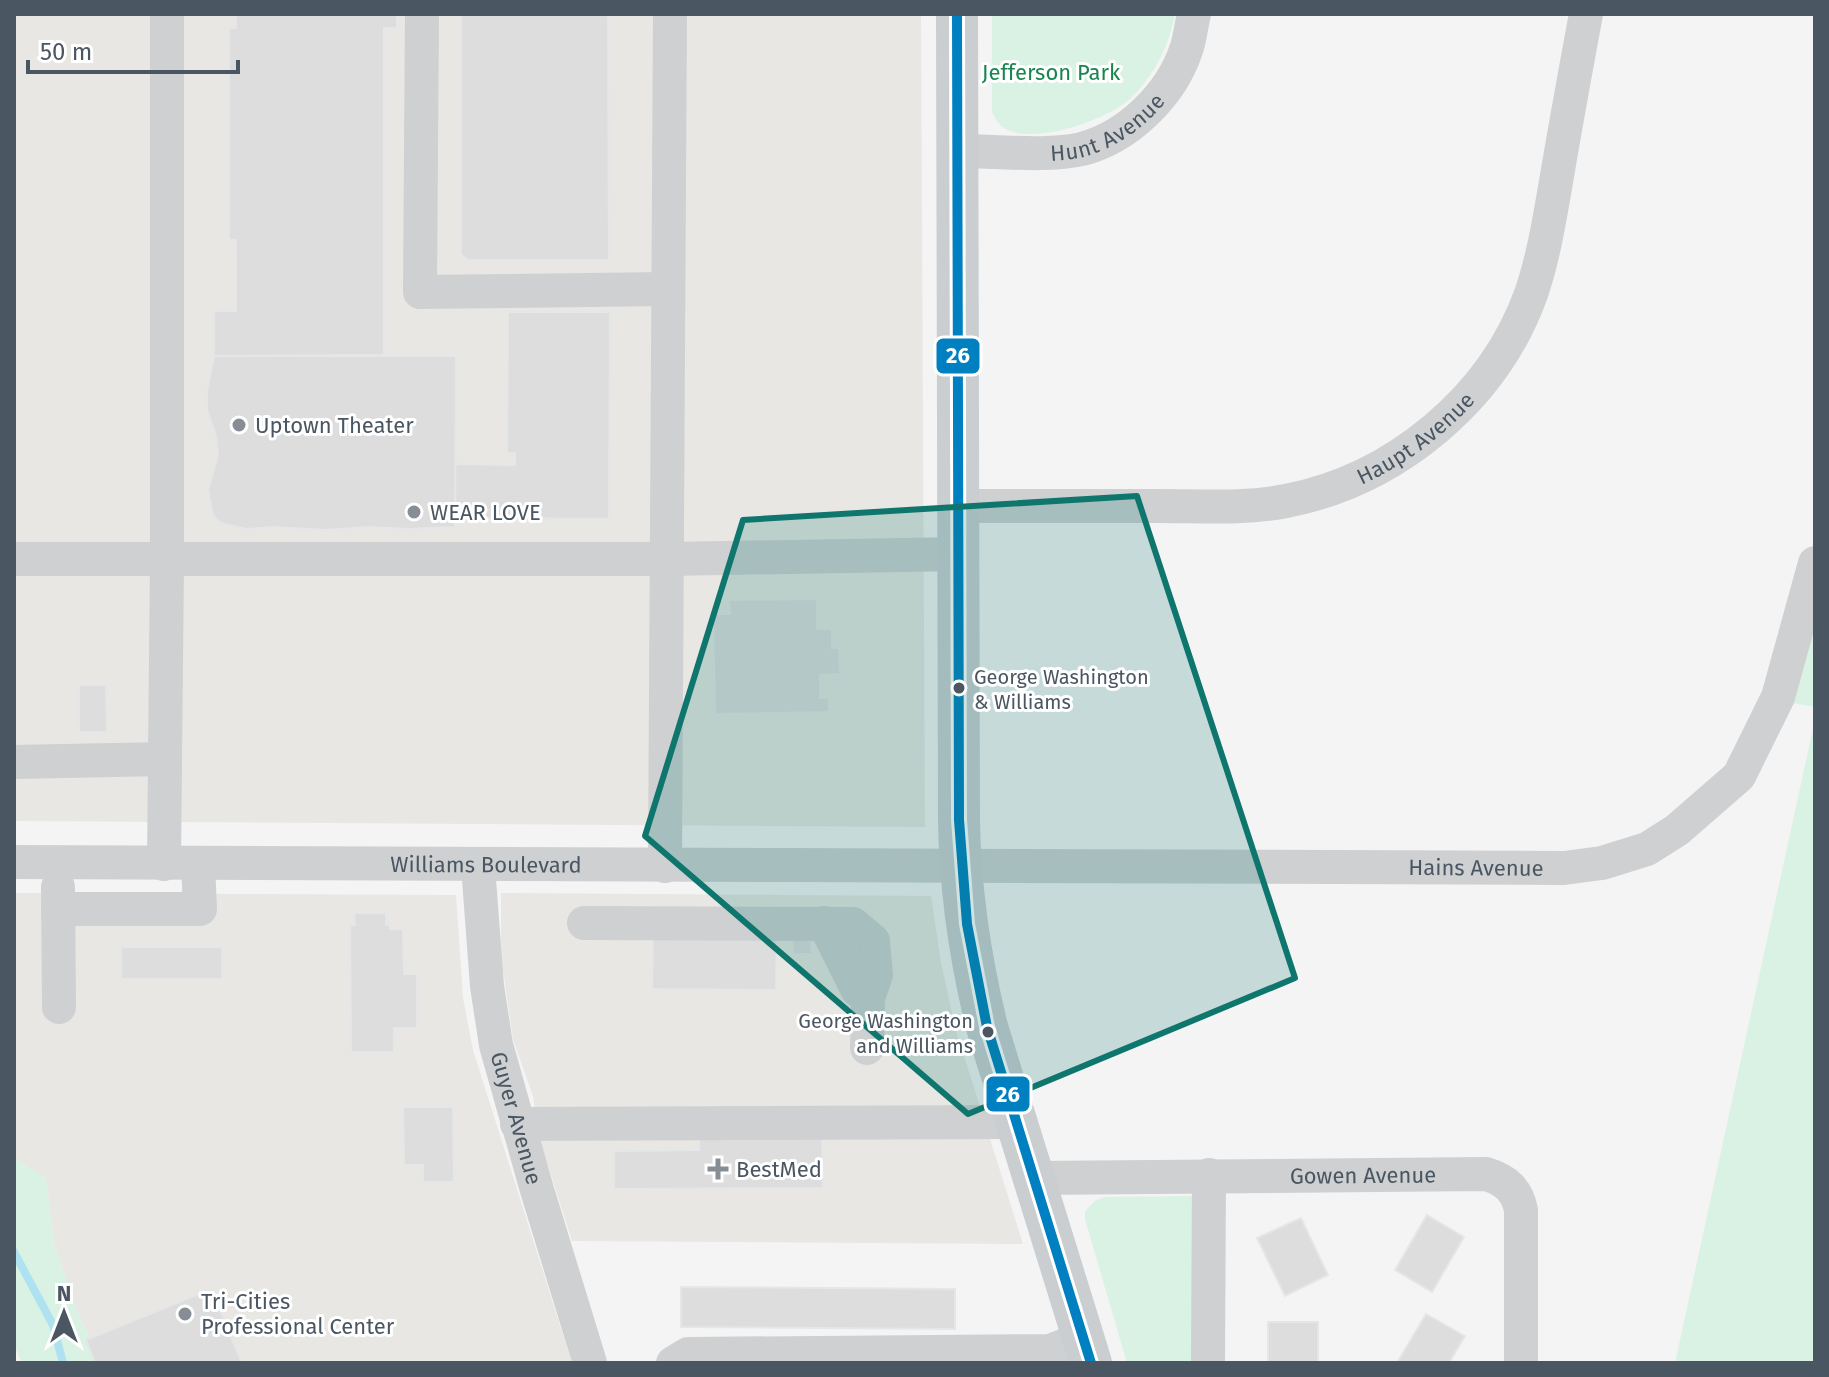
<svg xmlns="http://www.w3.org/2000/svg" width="1829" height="1377" viewBox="0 0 1829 1377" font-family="'Fira Sans',sans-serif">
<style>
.commercial{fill:#e8e7e3}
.green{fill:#d9f2e3}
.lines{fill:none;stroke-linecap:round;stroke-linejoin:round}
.stream{stroke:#aee2f0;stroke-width:8}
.building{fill:#ddddde;stroke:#e5e6e7;stroke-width:2}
.minor{stroke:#ced0d2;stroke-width:34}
.major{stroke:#caced1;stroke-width:42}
.bus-1-casing{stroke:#fff;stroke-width:16}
.bus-1{stroke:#0080c0;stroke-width:10}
.marked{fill:#0f766e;fill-opacity:0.2;stroke:#0f766e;stroke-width:6;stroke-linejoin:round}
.poi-dot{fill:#868d94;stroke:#fff;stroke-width:3}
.bus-dot{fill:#4a5661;stroke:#fff;stroke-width:3}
.labels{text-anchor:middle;stroke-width:6;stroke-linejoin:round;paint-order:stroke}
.bus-label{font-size:20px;fill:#4a5661;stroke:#fff;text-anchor:start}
.park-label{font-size:22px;fill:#17864f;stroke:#fff}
.street-label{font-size:22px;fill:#4a5661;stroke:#fff}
.poi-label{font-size:22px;fill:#4a5661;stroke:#fff;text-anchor:start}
.line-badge{stroke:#fff;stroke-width:3}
.badge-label{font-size:22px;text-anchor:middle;font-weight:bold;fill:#fff}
</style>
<rect width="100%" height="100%" fill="#f4f4f4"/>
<!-- commercial -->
<g class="commercial">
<polygon points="14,14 921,14 925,827 14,821"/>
<polygon points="14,893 456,895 463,998 473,1050 572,1363 101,1363 76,1309 54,1243 46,1178 14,1158"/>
<polygon points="501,893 931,896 941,962 955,1027 1023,1244 572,1241 538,1134 533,1096 513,1040 501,956"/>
</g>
<!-- green -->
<g class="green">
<path d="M992,14H1175C1169,45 1156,72 1134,95C1112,119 1038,144 1008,130C999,126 997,121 992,112Z"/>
<polygon points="1815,624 1815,707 1792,703"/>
<polygon points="1815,719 1815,1363 1675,1363"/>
<polygon points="14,1158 46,1178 54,1243 76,1309 101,1363 22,1363 14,1345"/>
<polygon points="1201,1196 1201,1363 1127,1363 1085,1219 1085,1211 1096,1200 1104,1197"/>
</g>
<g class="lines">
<!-- stream -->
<polyline class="stream" points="14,1252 53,1325 63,1363"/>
</g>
<!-- building -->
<g class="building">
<polygon points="236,14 397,14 397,28 384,28 384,355 214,356 214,311 236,311 236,240 229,240 229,28 236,28"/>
<polygon points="461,14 608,14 609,260 467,260 461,254"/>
<polygon points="508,312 610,312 609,519 455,518 455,464 515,465 515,453 507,453"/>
<polygon points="214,356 456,356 455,527 409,529 368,527 326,530 273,527 246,529 221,523 213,516 208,490 218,455 216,436 207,410 207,391"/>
<polygon points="817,599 817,629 832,629 832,648 839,648 840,674 820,675 820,698 829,698 829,712 715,714 713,614 730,614 729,600"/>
<polygon points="79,685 106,685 107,732 79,732"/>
<polygon points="354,913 386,913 386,925 390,925 390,929 403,929 404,974 417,974 417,1028 394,1028 394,1052 351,1052 350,925 355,925"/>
<polygon points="777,928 776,990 652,989 653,933"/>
<polygon points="792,935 811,935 812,954 793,954"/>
<rect x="121" y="947" width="101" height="32"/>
<polygon points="403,1107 453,1107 454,1182 423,1182 423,1165 404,1165"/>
<polygon points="822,1138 823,1188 614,1189 614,1151 699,1150 699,1139"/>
<polygon points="1427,1215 1464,1237 1432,1292 1395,1270"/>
<polygon points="1301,1218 1328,1275 1285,1296 1257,1238"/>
<polygon points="681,1287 955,1289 955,1329 681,1327"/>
<polygon points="211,1289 242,1363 95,1363 86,1340"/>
<polygon points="1426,1314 1465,1336 1449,1363 1397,1363"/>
<rect x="1268" y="1322" width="50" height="41"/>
</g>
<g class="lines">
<!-- minor -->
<g class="minor">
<polyline points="422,14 420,292 668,289"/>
<path id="s1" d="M958,151C994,151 1048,157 1082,149C1128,137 1171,95 1186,50C1190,39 1191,26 1194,14"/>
<path id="s2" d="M958,506C1025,506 1092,506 1159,506C1201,506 1245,509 1286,501C1395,480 1493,399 1531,294C1544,256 1550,216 1557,176C1566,122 1576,68 1586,14"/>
<polyline points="14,559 668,559 958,554"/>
<polyline points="14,762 165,759"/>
<path id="s3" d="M14,862C531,866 1047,864 1564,868L1602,863L1647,849L1677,830L1739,776L1778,697L1815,563"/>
<polyline points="164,864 167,559 167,14"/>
<path id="s4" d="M478,866L487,986L496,1045L537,1190L590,1363"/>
<polyline points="665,866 670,14"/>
<polyline points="58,887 59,1007"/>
<polyline points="58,909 200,909 198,864"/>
<polyline points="584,923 853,924 873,941 876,975 868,998 867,1048"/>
<polyline points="824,923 857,989 868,998"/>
<polyline points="517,1124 1016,1122"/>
<path id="s5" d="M1033,1178L1486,1174C1506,1180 1517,1190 1521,1210V1363"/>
<polyline points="673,1363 688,1354 1050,1351 1083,1338"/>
<polyline points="1208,1363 1209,1175"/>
</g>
<!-- major -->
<path class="major" d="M957,14L959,820C960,890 970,958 987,1027L1091,1363"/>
<defs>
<polyline id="bus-1" points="957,14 959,820 967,924 987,1027 1091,1363"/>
</defs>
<!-- bus-1 casing -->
<use href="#bus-1" class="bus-1-casing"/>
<!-- bus-1 -->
<use href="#bus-1" class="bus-1"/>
</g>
<!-- marked area -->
<path class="marked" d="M1137,496L1295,978L968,1114L645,836L743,520Z"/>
<!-- markers -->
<g class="poi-dot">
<circle cx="239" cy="425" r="8"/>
<circle cx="414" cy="512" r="8"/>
<path d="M714 1157h8v8h8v8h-8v8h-8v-8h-8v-8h8z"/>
<circle cx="185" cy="1314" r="8"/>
</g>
<g class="bus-dot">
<circle cx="959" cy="688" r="7"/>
<circle cx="988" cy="1032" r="7"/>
</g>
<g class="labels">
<!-- bus labels -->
<g class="bus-label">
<text x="974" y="684">George Washington<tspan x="974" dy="25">&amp; Williams</tspan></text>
<text x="973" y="1028" text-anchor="end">George Washington<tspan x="973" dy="25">and Williams</tspan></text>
</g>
<!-- park labels -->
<g class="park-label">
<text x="1051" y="80">Jefferson Park</text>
</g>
<!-- street labels -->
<g class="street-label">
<text dy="8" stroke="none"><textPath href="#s1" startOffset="156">Hunt Avenue</textPath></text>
<text dy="8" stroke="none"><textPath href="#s2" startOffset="474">Haupt Avenue</textPath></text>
<text dy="8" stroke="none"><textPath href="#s3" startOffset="472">Williams Boulevard</textPath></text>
<text dy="8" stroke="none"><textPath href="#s3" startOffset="1462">Hains Avenue</textPath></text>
<text dy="8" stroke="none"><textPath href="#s4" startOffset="256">Guyer Avenue</textPath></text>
<text dy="8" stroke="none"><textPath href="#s5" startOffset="330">Gowen Avenue</textPath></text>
</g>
<!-- poi labels -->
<g class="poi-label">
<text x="255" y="433">Uptown Theater</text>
<text x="430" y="520">WEAR LOVE</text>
<text x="736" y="1177">BestMed</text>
<text x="201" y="1309">Tri-Cities<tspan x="201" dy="25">Professional Center</tspan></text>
</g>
</g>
<g class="line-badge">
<rect x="935" y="337" width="46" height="38" rx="8" fill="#0080c0"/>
<rect x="985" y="1075" width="46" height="38" rx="8" fill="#0080c0"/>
</g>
<g class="badge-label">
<text x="958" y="363">26</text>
<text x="1008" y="1102">26</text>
</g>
<!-- border -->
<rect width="1829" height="1377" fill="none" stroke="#4a5661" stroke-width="32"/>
<!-- north arrow -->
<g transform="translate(64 1313)" stroke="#ffffff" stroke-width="6" paint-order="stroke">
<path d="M0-6L14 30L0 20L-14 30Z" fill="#4a5661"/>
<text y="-12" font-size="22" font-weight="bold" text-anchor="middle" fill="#4a5661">N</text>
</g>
<!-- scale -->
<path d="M28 60v12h210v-12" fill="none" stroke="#4a5661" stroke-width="4"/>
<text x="40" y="60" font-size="24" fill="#4a5661" stroke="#ffffff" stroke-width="6" paint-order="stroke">50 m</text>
</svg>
